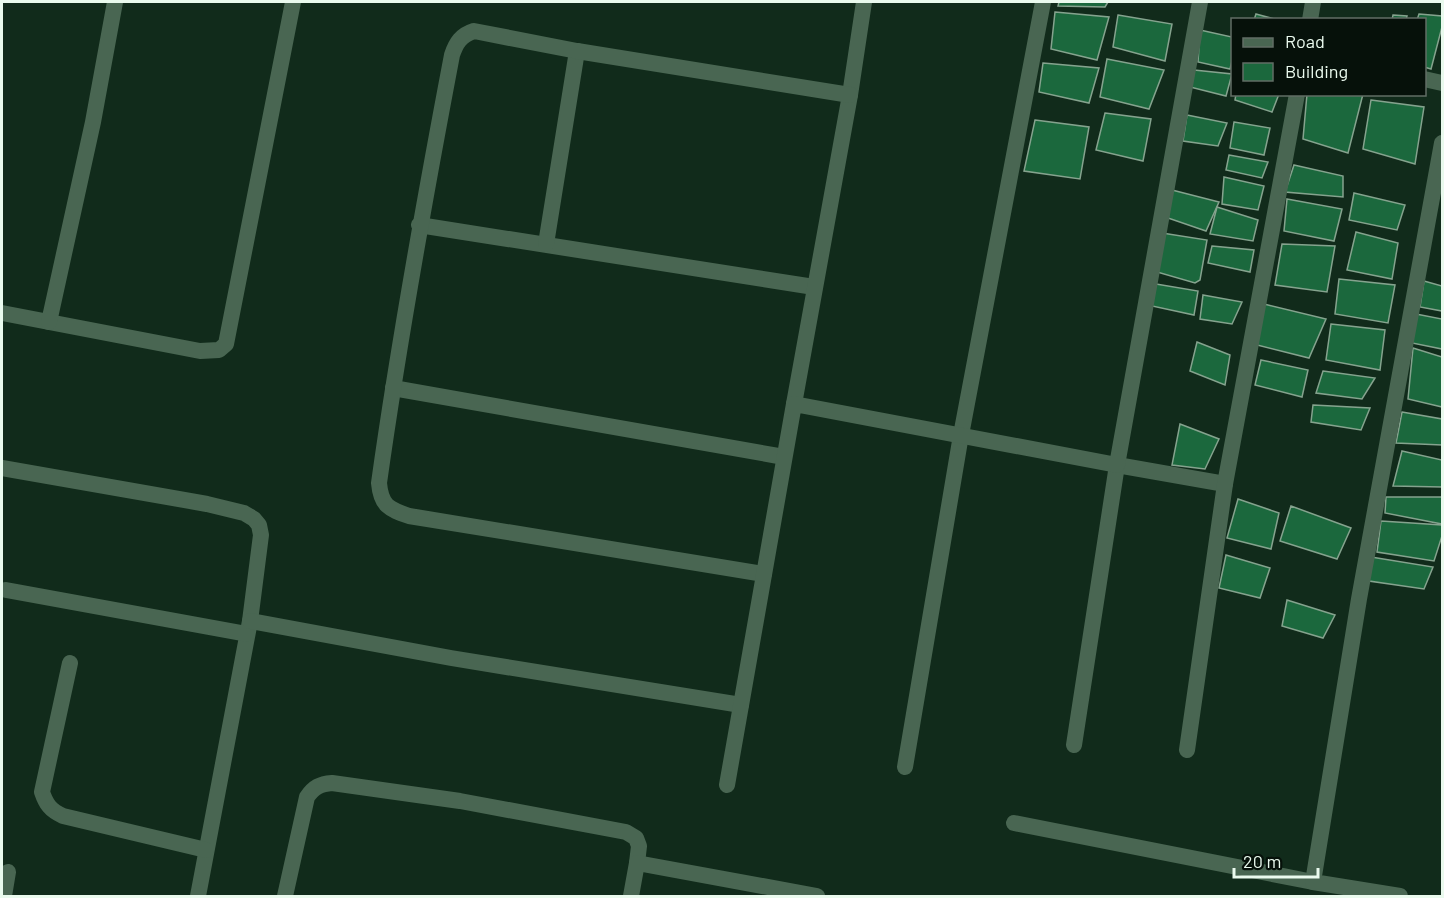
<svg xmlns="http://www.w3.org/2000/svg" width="1444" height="898" viewBox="0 0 1444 898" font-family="Barlow,sans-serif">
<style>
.building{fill:#1b683d;stroke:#85a38e;stroke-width:1.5}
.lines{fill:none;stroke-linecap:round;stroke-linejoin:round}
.minor{stroke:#496652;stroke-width:16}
</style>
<rect width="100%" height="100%" fill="#112b1b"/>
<!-- building -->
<g class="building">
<polygon points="1059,2 1108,2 1105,7 1058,6"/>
<polygon points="1055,12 1109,17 1097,60 1051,49"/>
<polygon points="1256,14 1278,20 1254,20"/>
<polygon points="1419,14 1442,16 1442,27 1431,69 1424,67 1424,20 1417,20"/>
<polygon points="1118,15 1172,24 1165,61 1113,47"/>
<polygon points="1393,15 1407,16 1406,20 1392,20"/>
<polygon points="1200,30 1232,37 1232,61 1230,69 1198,62"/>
<polygon points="1107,59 1164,70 1149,109 1100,97"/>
<polygon points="1043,63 1099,68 1089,103 1039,92"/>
<polygon points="1194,70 1232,74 1226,96 1190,87"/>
<polygon points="1236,94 1279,94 1272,112 1235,100"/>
<polygon points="1307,94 1363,94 1348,153 1303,139"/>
<polygon points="1371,100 1424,107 1415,164 1363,149"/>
<polygon points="1105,113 1151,119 1143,161 1096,150"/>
<polygon points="1187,115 1227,123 1218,146 1183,141"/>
<polygon points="1035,120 1089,127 1080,179 1024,171"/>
<polygon points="1234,122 1270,128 1264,155 1230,148"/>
<polygon points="1229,155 1268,162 1262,178 1226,170"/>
<polygon points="1294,165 1343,176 1343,197 1285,192"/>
<polygon points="1224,177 1264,186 1258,210 1222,204"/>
<polygon points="1172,190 1219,202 1206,231 1168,218"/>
<polygon points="1354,193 1405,205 1397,230 1349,220"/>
<polygon points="1287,199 1342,209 1334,241 1284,231"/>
<polygon points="1217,207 1258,220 1253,241 1210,234"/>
<polygon points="1356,232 1398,243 1392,279 1347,270"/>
<polygon points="1162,233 1207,240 1200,280 1195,283 1157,272"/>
<polygon points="1282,244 1335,246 1327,292 1275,285"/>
<polygon points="1212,246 1254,250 1250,272 1208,263"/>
<polygon points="1339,279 1395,285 1388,323 1335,314"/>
<polygon points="1424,281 1442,286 1442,311 1420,307"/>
<polygon points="1156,284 1198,291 1194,315 1152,306"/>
<polygon points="1203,295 1242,302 1232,324 1200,319"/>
<polygon points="1264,304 1326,319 1309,358 1257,345"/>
<polygon points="1416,314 1442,319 1442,349 1412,343"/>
<polygon points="1331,324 1385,330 1380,370 1326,360"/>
<polygon points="1197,342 1230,355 1225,385 1190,371"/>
<polygon points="1413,348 1442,357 1442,407 1408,399"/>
<polygon points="1261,360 1308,370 1302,397 1255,385"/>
<polygon points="1323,371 1375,378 1362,399 1316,393"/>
<polygon points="1313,405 1370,408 1361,430 1311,422"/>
<polygon points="1402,412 1442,419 1442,445 1396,443"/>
<polygon points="1180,424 1219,439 1205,469 1172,465"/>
<polygon points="1402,451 1442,460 1442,487 1393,486"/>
<polygon points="1386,497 1442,497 1442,524 1385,513"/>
<polygon points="1238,499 1279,513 1271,549 1227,538"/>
<polygon points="1291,506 1351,528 1337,559 1280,541"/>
<polygon points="1381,521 1442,525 1442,536 1434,561 1377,552"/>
<polygon points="1226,555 1270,568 1260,598 1219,588"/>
<polygon points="1371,557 1433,567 1424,589 1369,581"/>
<polygon points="1287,600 1335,615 1323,638 1282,626"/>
</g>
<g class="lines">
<!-- minor -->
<g class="minor">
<polyline points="1310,20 1313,2"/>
<polyline points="1424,79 1442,83"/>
<polyline points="419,225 814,287"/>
<polyline points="546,244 577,51"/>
<polyline points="2,313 200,351 219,350 226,344 293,2"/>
<polyline points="49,322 93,122 115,2"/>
<polyline points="393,388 784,457"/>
<polyline points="794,404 850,95 864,2"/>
<polyline points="2,468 207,504 244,513 254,519 259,525 261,535 250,621 198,896"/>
<path d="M764,574L409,516C389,509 381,506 379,483C399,340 425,197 452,55C456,43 461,35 474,31L577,51L850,95"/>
<polyline points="6,590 247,634"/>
<polyline points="250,621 451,658 741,705"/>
<path d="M70,663L42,792C46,804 50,810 63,816L206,850"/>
<polyline points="1074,745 1117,465 1225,484"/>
<polyline points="1187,750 1225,484 1297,94"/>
<polyline points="905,767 961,435 1043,2"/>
<polyline points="727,785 794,404 1117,465 1200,2"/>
<polyline points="1014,823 1313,882"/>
<polyline points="4,896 8,872"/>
<path d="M285,896L307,797C314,787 320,784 332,783L460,801L626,832L636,838L639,846L637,863"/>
<polyline points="631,896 637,863 817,896"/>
<polyline points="1400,896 1313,882 1359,599 1442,143"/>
</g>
</g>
<!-- border -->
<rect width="1444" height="898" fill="none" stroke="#eafaee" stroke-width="6"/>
<!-- legend -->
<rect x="1231" y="18" width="195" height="78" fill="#06110a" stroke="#616e65" stroke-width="1.5"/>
<rect x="1243" y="38" width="30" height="9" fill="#496652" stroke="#616e65" stroke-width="1.5"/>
<text x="1285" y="48" font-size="18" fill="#eafaee">Road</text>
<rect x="1243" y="63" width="30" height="18" fill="#1b683d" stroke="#616e65" stroke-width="1.5"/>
<text x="1285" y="78" font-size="18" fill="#eafaee">Building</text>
<!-- scale -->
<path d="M1234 868v9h84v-9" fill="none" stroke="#eafaee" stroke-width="3"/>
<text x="1243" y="868" font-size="18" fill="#eafaee" stroke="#06110a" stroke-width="4.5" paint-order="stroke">20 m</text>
</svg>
